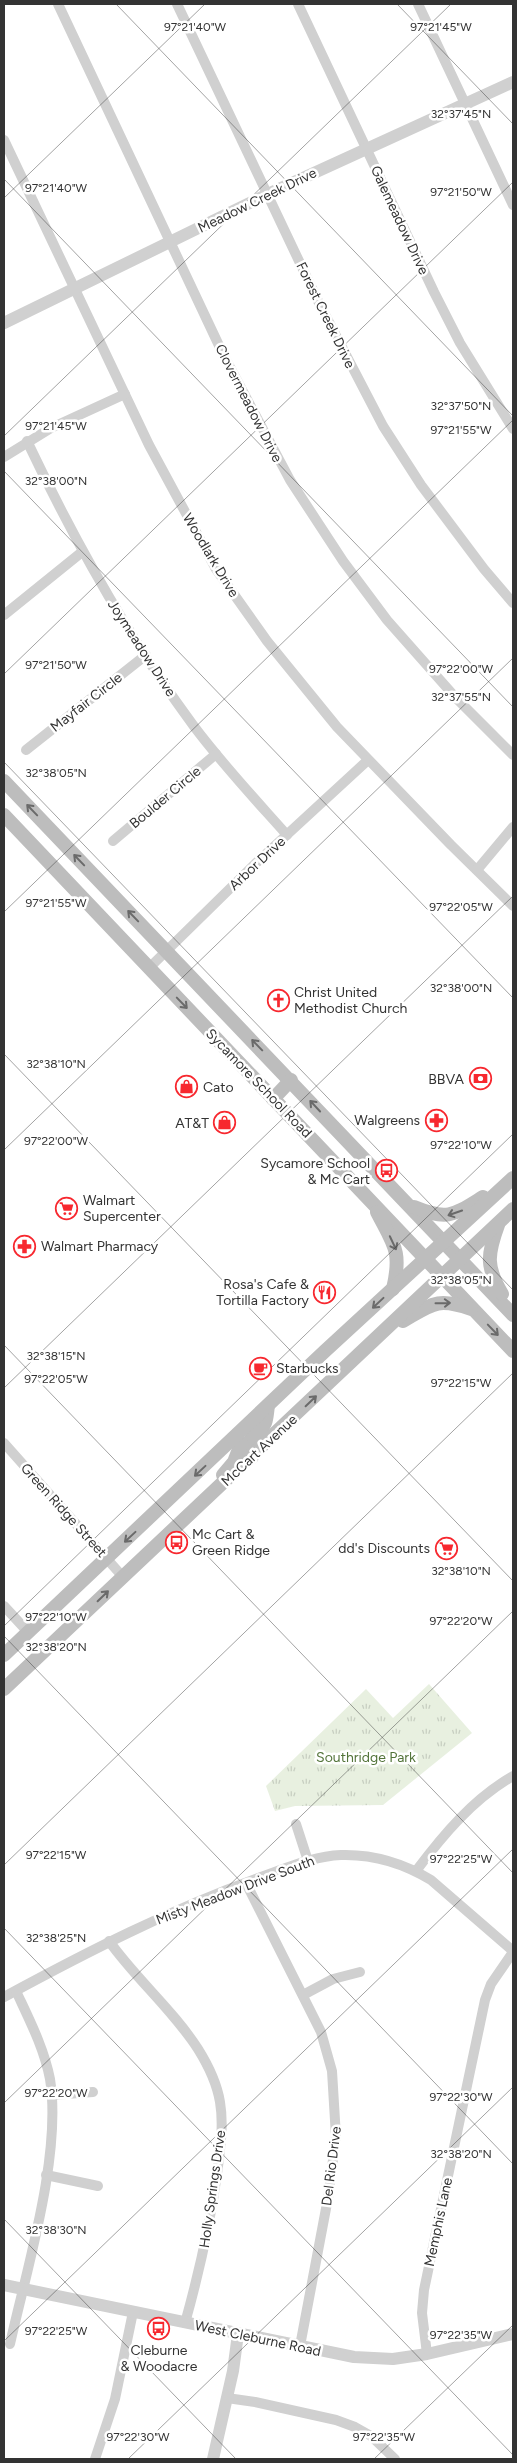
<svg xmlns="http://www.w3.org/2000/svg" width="517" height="2463" viewBox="0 0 517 2463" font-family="Figtree,sans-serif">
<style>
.park{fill:url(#park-tufts)}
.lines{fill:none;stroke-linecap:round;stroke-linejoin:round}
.minor{stroke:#d0d0d0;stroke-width:10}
.tertiary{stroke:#d0d0d0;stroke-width:12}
.secondary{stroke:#bdbdbd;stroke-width:14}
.oneway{stroke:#6a6a6a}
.ticks{fill:none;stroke:#333;stroke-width:1;stroke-opacity:0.45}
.labels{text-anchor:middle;stroke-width:5;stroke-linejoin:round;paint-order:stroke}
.street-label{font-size:14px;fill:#333;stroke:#fff}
.poi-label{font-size:14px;fill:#333;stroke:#fff;text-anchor:start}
.park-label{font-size:14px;fill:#53743a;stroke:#fff}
.ticks-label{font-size:12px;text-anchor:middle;fill:#333;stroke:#fff;stroke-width:5;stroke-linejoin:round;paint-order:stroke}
</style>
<defs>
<pattern id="park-tufts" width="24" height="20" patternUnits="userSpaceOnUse" patternTransform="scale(1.25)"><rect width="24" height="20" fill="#e8f0e0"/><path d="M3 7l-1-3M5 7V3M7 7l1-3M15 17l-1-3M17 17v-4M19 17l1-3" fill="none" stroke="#c7cec1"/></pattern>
</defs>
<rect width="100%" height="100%" fill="#fff"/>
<!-- park -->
<polygon class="park" points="429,1684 472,1733 383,1805 295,1806 275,1811 266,1786 366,1689 393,1718"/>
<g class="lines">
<!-- minor -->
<g class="minor">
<polyline points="58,4 223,354 290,480 343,561 387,620 456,698 513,755"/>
<polyline points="177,4 318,301 383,426 421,485 484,569 513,603"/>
<polyline points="298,4 434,292 460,343 513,429"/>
<polyline points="418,4 513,205"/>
<polyline points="4,140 149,445 216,569 267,641 337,727 451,845 513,906"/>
<path d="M27,441C74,540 128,637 193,725C222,764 255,799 287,835"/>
<polyline points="4,457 51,428 125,394"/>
<polyline points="4,615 82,552"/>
<polyline points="26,750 146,655"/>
<polyline points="113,841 216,754"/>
<polyline points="477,870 513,827"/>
<polyline points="149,968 255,864 368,760"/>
<polyline points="4,1443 123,1577"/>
<polyline points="4,1606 28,1632"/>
<polyline points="296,1824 308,1861"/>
<path d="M416,1871C443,1835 473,1799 513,1776"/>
<polyline points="246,1883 321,2032 332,2071 336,2137 328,2198 300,2346"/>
<path d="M109,1941C136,1979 173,2010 198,2049C208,2065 217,2084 220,2102C224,2126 220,2150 217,2174C210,2224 199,2273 185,2323"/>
<polyline points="303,1995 333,1979 360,1972"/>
<path d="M4,1997C87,1952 171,1909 261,1877C287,1868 314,1856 341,1855C375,1854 403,1863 431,1880L513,1951"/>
<polyline points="52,2095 93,2092"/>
<polyline points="46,2175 98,2186"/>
<path d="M10,2344C27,2268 62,2154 50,2079C44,2048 29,2019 16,1991"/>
<polyline points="427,2354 422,2313 424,2290 485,2000 491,1984 513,1952"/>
<polyline points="227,2398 255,2402 336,2420 355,2427 371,2436 395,2459"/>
<polyline points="95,2459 115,2399 133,2312"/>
</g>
<!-- tertiary -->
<g class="tertiary">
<polyline points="4,323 268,194 513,82"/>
<polyline points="4,2285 354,2357 393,2359 427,2354 513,2334"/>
<polyline points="213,2459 233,2371 238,2334"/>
</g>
<!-- secondary -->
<g class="secondary">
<polyline points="4,781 513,1315"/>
<polyline points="4,815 513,1351"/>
<polyline points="273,1099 291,1080"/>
<path d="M414,1207C448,1221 454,1215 483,1197"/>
<path d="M377,1212C394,1245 402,1251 393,1289"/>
<path d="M498,1225C487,1255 486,1267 502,1294"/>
<path d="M403,1321C432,1304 437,1297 471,1309"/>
<path d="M252,1457C241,1437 259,1437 265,1423C267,1418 267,1411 268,1406"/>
<polyline points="223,1475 234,1462 241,1444 235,1438"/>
<polyline points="4,1655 325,1351 513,1178"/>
<polyline points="4,1689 513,1209"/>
</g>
</g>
<!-- one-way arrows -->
<defs><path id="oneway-shaft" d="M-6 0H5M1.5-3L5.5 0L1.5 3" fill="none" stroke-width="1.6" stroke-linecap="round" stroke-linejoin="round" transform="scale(1.25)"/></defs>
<g class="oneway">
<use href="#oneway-shaft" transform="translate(32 810) rotate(-134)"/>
<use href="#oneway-shaft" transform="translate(79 860) rotate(-134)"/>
<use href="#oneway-shaft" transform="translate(133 916) rotate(-134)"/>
<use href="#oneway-shaft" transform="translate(182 1003) rotate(46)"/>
<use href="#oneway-shaft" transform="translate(257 1045) rotate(-134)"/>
<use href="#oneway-shaft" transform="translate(315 1106) rotate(-133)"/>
<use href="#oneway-shaft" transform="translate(455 1213) rotate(161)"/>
<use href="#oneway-shaft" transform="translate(393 1243) rotate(65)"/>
<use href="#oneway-shaft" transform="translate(378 1303) rotate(137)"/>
<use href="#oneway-shaft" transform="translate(443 1303) rotate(-1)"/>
<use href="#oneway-shaft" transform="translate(493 1330) rotate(46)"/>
<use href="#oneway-shaft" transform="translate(311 1401) rotate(-44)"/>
<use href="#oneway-shaft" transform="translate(200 1471) rotate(137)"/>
<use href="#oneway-shaft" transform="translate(130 1537) rotate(137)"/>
<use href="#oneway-shaft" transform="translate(103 1596) rotate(-44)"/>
</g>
<!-- ticks -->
<path class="ticks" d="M116,4L513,416M397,4L513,124M4,179L513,707M4,198L205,4M4,436L451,4M4,471L513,998M4,674L513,182M4,762L513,1290M4,912L513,420M4,1054L513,1581M4,1150L513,658M4,1345L513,1873M4,1388L513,896M4,1626L513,1134M4,1636L513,2164M4,1865L513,1373M4,1928L513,2455M4,2103L513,1611M4,2219L236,2459M4,2341L513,1849M128,2459L513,2087M374,2459L513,2325"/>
<!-- icons -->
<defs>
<symbol id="church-ring" viewBox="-11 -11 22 22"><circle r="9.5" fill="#fff" stroke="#f7282f" stroke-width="1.5"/><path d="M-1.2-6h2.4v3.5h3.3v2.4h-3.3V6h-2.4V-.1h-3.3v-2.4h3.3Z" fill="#f7282f"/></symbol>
<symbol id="bank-ring" viewBox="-11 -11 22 22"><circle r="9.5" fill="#fff" stroke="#f7282f" stroke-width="1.5"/><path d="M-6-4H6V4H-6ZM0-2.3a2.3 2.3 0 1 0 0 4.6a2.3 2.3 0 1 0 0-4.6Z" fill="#f7282f"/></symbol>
<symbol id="shop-ring" viewBox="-11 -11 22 22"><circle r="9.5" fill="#fff" stroke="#f7282f" stroke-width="1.5"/><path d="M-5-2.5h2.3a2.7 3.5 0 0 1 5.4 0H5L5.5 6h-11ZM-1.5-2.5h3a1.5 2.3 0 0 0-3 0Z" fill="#f7282f"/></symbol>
<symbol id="pharmacy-ring" viewBox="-11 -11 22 22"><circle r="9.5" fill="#fff" stroke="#f7282f" stroke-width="1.5"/><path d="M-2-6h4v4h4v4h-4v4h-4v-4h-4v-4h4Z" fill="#f7282f"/></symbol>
<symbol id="bus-ring" viewBox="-11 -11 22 22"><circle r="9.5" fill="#fff" stroke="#f7282f" stroke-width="1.5"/><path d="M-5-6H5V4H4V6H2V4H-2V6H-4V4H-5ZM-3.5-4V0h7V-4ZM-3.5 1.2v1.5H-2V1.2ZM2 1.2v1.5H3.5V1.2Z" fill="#f7282f"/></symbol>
<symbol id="supermarket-ring" viewBox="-11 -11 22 22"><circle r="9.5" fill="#fff" stroke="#f7282f" stroke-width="1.5"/><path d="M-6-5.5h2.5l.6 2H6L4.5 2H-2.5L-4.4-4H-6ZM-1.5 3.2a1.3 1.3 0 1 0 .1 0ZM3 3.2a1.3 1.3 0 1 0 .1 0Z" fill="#f7282f"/></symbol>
<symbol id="restaurant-ring" viewBox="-11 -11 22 22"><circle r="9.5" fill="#fff" stroke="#f7282f" stroke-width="1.5"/><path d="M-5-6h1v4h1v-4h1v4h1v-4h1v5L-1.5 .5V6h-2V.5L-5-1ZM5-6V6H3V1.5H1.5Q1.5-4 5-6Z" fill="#f7282f"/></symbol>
<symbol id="cafe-ring" viewBox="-11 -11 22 22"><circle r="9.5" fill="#fff" stroke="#f7282f" stroke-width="1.5"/><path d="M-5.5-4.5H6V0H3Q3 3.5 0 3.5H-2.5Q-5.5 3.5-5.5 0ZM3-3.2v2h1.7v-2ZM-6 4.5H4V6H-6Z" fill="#f7282f"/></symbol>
</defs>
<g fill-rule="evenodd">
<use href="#church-ring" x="266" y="988" width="25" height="25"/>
<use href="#bank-ring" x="468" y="1066" width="25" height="25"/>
<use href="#shop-ring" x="174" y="1074" width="25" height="25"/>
<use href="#pharmacy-ring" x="424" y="1108" width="25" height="25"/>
<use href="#shop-ring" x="212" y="1110" width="25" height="25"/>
<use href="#bus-ring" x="374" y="1158" width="25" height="25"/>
<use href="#supermarket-ring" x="54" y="1196" width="25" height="25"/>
<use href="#pharmacy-ring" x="12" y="1234" width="25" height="25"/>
<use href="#restaurant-ring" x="312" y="1280" width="25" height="25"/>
<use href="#cafe-ring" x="248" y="1356" width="25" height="25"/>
<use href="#bus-ring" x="164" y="1530" width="25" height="25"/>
<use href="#supermarket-ring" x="434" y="1536" width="25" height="25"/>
<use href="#bus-ring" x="146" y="2316" width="25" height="25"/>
</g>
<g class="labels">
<!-- street labels -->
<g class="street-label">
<text transform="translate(257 200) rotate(-26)" y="5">Meadow Creek Drive</text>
<text transform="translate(400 220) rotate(65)" y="5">Galemeadow Drive</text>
<text transform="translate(326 315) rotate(64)" y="5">Forest Creek Drive</text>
<text transform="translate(249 403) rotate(63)" y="5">Clovermeadow Drive</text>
<text transform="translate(211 555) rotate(59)" y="5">Woodlark Drive</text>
<text transform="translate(142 648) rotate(57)" y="5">Joymeadow Drive</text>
<text transform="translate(86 702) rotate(-38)" y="5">Mayfair Circle</text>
<text transform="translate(165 797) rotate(-40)" y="5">Boulder Circle</text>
<text transform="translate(257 863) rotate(-43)" y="5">Arbor Drive</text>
<text transform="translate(259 1083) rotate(46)" y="5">Sycamore School Road</text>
<text transform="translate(259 1450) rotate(-43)" y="5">McCart Avenue</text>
<text transform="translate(64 1510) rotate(48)" y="5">Green Ridge Street</text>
<text transform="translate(235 1890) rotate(-21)" y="5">Misty Meadow Drive South</text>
<text transform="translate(331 2166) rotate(-83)" y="5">Del Rio Drive</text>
<text transform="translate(212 2189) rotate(-82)" y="5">Holly Springs Drive</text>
<text transform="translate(438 2222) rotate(-78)" y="5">Memphis Lane</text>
<text transform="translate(258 2338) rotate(12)" y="5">West Cleburne Road</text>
</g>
<!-- poi labels -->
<g class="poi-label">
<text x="294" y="997">Christ United<tspan x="294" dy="16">Methodist Church</tspan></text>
<text x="464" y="1084" text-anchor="end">BBVA</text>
<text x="203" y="1092">Cato</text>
<text x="420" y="1125" text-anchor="end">Walgreens</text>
<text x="209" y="1128" text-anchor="end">AT&amp;T</text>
<text x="370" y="1168" text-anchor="end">Sycamore School<tspan x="370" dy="16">&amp; Mc Cart</tspan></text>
<text x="83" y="1205">Walmart<tspan x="83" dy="16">Supercenter</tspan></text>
<text x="41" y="1251">Walmart Pharmacy</text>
<text x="309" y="1289" text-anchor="end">Rosa's Cafe &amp;<tspan x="309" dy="16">Tortilla Factory</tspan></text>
<text x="276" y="1373">Starbucks</text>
<text x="192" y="1539">Mc Cart &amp;<tspan x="192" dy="16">Green Ridge</tspan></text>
<text x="430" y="1553" text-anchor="end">dd's Discounts</text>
<text x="159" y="2355" text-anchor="middle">Cleburne<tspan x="159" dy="16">&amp; Woodacre</tspan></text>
</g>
<!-- park labels -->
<g class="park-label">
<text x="366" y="1762">Southridge Park</text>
</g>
</g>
<g class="ticks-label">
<text x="195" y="31">97°21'40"W</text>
<text x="441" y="31">97°21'45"W</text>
<text x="461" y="118">32°37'45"N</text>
<text x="56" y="192">97°21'40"W</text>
<text x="461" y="196">97°21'50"W</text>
<text x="461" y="410">32°37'50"N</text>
<text x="56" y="430">97°21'45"W</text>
<text x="461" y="434">97°21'55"W</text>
<text x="56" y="485">32°38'00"N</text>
<text x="56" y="669">97°21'50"W</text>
<text x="461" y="673">97°22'00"W</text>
<text x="461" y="701">32°37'55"N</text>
<text x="56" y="777">32°38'05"N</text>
<text x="56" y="907">97°21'55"W</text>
<text x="461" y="911">97°22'05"W</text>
<text x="461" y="992">32°38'00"N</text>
<text x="56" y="1068">32°38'10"N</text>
<text x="56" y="1145">97°22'00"W</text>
<text x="461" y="1149">97°22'10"W</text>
<text x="461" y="1284">32°38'05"N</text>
<text x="56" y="1360">32°38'15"N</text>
<text x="56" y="1383">97°22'05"W</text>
<text x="461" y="1387">97°22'15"W</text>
<text x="461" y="1575">32°38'10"N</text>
<text x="56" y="1621">97°22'10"W</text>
<text x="461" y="1625">97°22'20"W</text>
<text x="56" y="1651">32°38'20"N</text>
<text x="56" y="1859">97°22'15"W</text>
<text x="461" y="1863">97°22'25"W</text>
<text x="56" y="1942">32°38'25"N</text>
<text x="56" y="2097">97°22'20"W</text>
<text x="461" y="2101">97°22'30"W</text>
<text x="461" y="2158">32°38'20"N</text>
<text x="56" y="2234">32°38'30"N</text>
<text x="56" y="2335">97°22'25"W</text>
<text x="461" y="2339">97°22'35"W</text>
<text x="138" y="2441">97°22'30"W</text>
<text x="384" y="2441">97°22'35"W</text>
</g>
<!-- border -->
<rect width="517" height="2463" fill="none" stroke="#333333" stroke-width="10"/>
</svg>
